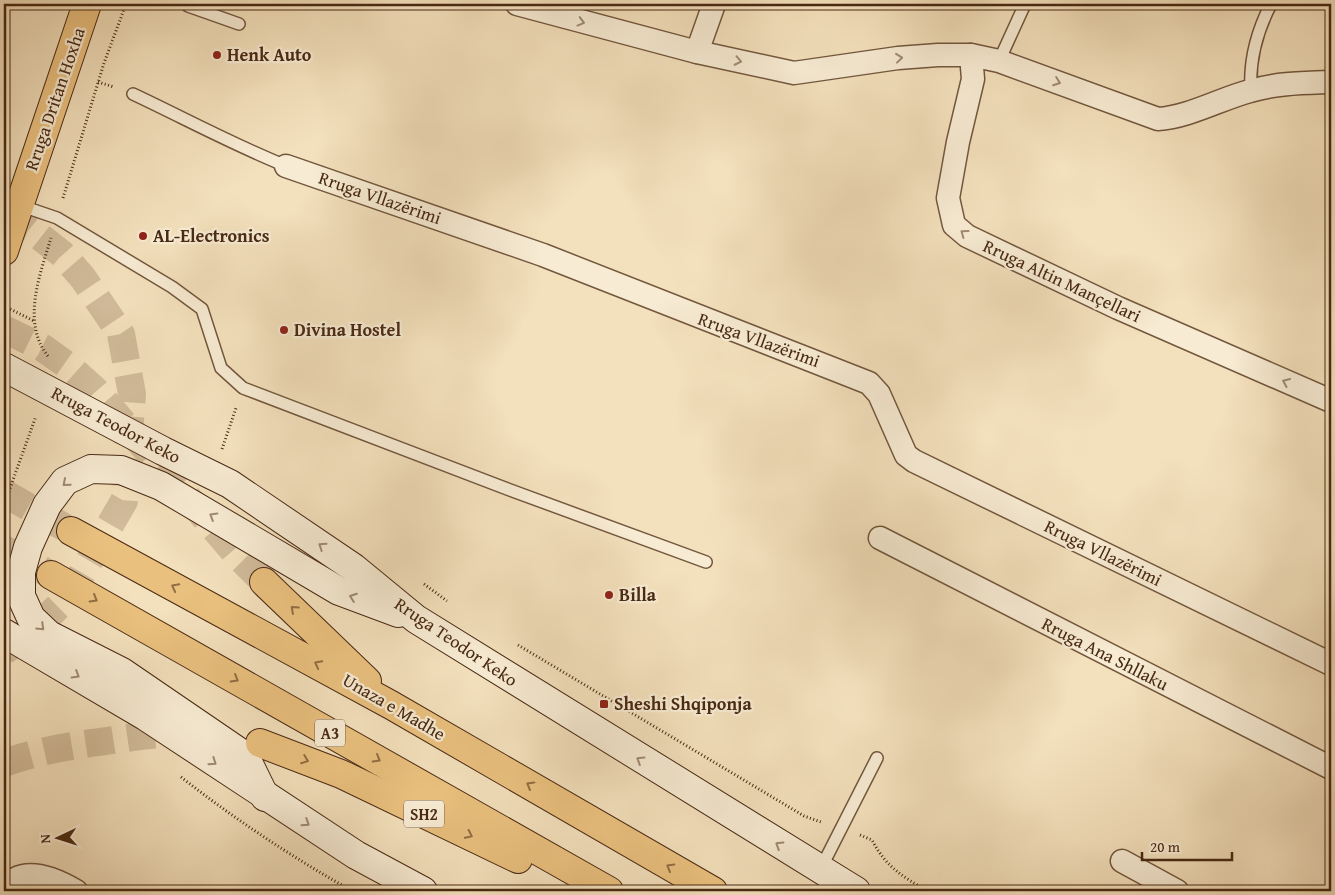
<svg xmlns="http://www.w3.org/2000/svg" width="1335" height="895" viewBox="0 0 1335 895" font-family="'Gentium Book Plus',serif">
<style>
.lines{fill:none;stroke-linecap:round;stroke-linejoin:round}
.trunk-tunnel{stroke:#d1bb9a;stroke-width:28;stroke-dasharray:28 14;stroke-linecap:butt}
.service-casing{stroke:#73573d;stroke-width:14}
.minor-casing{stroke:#73573d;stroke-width:25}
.secondary-casing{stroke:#482913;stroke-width:30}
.primary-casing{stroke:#482913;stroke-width:30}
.trunk-casing{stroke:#482913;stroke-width:30}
.path{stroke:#482913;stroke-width:3;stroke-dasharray:1 2.5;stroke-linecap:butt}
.service{stroke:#f7ebd3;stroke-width:11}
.minor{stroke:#f7ebd3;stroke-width:22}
.secondary{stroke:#f7ebd3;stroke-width:28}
.primary{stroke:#eac07e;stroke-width:28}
.trunk{stroke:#eac07e;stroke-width:28}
.oneway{stroke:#a08a73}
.oneway2{stroke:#916d43}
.poi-dot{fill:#8f2418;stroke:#f7ebd3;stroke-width:2}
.labels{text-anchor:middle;stroke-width:4.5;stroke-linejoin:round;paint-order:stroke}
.shield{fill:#f7ebd3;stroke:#7c634d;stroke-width:1}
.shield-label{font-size:16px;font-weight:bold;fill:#482913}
.poi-label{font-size:18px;font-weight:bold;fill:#482913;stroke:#f7ebd3;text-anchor:start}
.street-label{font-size:18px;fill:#482913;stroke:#f7ebd3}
</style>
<rect width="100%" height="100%" fill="#f3e0bc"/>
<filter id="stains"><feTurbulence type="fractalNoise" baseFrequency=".004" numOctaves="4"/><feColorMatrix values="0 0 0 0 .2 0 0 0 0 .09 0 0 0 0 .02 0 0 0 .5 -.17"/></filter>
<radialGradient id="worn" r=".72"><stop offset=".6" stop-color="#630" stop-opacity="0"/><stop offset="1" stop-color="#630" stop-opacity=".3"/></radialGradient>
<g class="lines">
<!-- trunk-tunnel -->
<g class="trunk-tunnel">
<polyline points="4,218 29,228 62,254 83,278 121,334 132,394 124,501 69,596 30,634 4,651"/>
<polyline points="4,329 43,348 67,365 95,390 238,556 264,582"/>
<polyline points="4,493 71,531"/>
<polyline points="4,549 51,575"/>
<path d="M4,763C40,750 76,745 113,740C138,736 161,733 186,734"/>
</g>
<defs>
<g id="service">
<polyline points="188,4 188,6 239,24"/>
<polyline points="999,61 1025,4"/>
<path d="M1251,91C1249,59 1257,31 1271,4"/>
<path d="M133,94C184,118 234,145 286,166"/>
<polyline points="19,205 57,218 172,287 202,309 221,368 243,388 510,490 706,562"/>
<polyline points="820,870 877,758"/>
</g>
<g id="minor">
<path d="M517,4L697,52L794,73L898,58L938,55H971L999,61L1158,119C1189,117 1220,99 1250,91C1277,83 1304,83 1331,82"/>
<polyline points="697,52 714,4"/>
<polyline points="971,55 973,79 958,142 948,198 954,225 967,236 1118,308 1331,401"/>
<polyline points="286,166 543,255 869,383 879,394 906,455 914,461 1331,664"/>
<polyline points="880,538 1331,768"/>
<polyline points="1122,861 1177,891"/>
<path d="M4,891C7,887 11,881 15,879C34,869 59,881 76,891"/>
</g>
<g id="secondary">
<polyline points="4,367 163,451 230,484 354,568 416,619 856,891"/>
<polyline points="4,633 145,716 356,855 423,891"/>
<polyline points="265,797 245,756 122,672 49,635 31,618 21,596 21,572 28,547 47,505 65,481 91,469 121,470 161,486 339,591 398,613"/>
</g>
<polyline id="primary" points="4,251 87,4"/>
<g id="trunk">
<polyline points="71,531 391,705 713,891"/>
<polyline points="51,575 609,891"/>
<polyline points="264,582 367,681"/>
<polyline points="260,743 341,774 518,859"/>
</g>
</defs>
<!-- service casing -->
<use href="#service" class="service-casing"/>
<!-- minor casing -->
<use href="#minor" class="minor-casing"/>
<!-- secondary casing -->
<use href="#secondary" class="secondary-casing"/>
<!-- primary casing -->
<use href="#primary" class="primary-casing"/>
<!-- trunk casing -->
<use href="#trunk" class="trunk-casing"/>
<!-- path -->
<g class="path">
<polyline points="98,82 114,87"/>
<polyline points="63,198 104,63 126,4"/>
<polyline points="4,306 34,321"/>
<path d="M48,356C21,323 40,274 51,238"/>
<polyline points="222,449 236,408"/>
<polyline points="4,505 36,416"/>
<polyline points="424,584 447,601"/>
<polyline points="518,645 804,816 821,822"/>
<path d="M181,777C236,820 292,857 352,891"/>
<path d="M860,835L872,840C886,867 902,876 927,891"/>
</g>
<!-- service -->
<use href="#service" class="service"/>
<!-- minor -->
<use href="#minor" class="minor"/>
<!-- secondary -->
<use href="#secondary" class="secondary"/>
<!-- primary -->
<use href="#primary" class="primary"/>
<!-- trunk -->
<use href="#trunk" class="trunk"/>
</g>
<!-- one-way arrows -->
<defs><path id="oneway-chevron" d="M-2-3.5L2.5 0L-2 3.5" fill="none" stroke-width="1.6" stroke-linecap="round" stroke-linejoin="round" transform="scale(1.25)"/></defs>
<g class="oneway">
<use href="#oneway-chevron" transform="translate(581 22) rotate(15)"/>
<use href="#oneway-chevron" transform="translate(899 58) rotate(-6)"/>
<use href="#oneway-chevron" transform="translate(738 61) rotate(12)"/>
<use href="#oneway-chevron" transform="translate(1057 82) rotate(20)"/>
<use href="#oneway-chevron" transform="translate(964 233) rotate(-144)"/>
<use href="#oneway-chevron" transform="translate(1286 382) rotate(-156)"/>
<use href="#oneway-chevron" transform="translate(66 483) rotate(139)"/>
<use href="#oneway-chevron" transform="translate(213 516) rotate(-149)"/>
<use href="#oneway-chevron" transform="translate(322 546) rotate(-146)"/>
<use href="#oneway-chevron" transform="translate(353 597) rotate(-160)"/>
<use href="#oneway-chevron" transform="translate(41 627) rotate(44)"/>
<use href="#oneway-chevron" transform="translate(76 675) rotate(31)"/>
<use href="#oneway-chevron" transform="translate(640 760) rotate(-148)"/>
<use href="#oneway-chevron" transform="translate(213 762) rotate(34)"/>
<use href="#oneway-chevron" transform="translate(306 823) rotate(33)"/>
<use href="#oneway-chevron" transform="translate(779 845) rotate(-148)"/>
</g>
<g class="oneway2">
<use href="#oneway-chevron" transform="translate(175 587) rotate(-152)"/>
<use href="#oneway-chevron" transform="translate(94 599) rotate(30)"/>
<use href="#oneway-chevron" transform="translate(294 609) rotate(-138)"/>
<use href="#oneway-chevron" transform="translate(318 664) rotate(-152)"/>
<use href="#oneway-chevron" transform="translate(235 679) rotate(30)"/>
<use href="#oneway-chevron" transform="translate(377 759) rotate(30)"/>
<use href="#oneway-chevron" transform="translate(305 760) rotate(21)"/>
<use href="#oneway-chevron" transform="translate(530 785) rotate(-150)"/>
<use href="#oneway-chevron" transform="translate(469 835) rotate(26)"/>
<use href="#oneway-chevron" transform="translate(670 867) rotate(-150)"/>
</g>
<!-- markers -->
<g class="poi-dot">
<circle cx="217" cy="55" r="5"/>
<circle cx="143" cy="236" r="5"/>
<circle cx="284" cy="330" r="5"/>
<circle cx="609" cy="595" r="5"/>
<rect x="599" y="699" width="10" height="10" rx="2.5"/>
</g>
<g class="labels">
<!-- shield labels -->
<g class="shield">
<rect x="315" y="719.5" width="30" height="27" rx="4"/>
<rect x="404" y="800.5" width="40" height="27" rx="4"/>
</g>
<g class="shield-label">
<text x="330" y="739">A3</text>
<text x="424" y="820">SH2</text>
</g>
<!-- poi labels -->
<g class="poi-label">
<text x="227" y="61">Henk Auto</text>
<text x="153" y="242">AL-Electronics</text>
<text x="294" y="336">Divina Hostel</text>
<text x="619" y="601">Billa</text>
<text x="614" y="710">Sheshi Shqiponja</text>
</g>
<!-- street labels -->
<g class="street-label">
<text transform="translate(55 99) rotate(-71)" y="6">Rruga Dritan Hoxha</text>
<text transform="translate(380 198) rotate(19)" y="6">Rruga Vllazërimi</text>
<text transform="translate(1062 281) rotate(25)" y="6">Rruga Altin Mançellari</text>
<text transform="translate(759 340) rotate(20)" y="6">Rruga Vllazërimi</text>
<text transform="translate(116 425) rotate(28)" y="6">Rruga Teodor Keko</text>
<text transform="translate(1103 553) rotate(26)" y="6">Rruga Vllazërimi</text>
<text transform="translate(456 642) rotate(34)" y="6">Rruga Teodor Keko</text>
<text transform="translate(1105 654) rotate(27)" y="6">Rruga Ana Shllaku</text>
<text transform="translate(394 707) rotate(30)" y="6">Unaza e Madhe</text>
</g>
</g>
<!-- margin -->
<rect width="1335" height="895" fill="none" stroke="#f3e0bc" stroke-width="20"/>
<rect x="5" y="5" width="1325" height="885" fill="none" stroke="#482913" stroke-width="2.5"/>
<rect x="10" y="10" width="1315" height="875" fill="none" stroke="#482913"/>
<!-- north arrow -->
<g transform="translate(58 838) rotate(266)" stroke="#f7ebd3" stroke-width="4" paint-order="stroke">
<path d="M0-4L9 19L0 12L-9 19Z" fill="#482913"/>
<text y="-8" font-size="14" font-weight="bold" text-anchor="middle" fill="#482913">N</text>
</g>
<!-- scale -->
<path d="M1142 852v8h90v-8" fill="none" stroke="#482913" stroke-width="2.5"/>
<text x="1150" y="852" font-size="15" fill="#482913" stroke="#f7ebd3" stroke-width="4" paint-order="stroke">20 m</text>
<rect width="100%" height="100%" filter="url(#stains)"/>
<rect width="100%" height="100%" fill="url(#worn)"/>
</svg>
